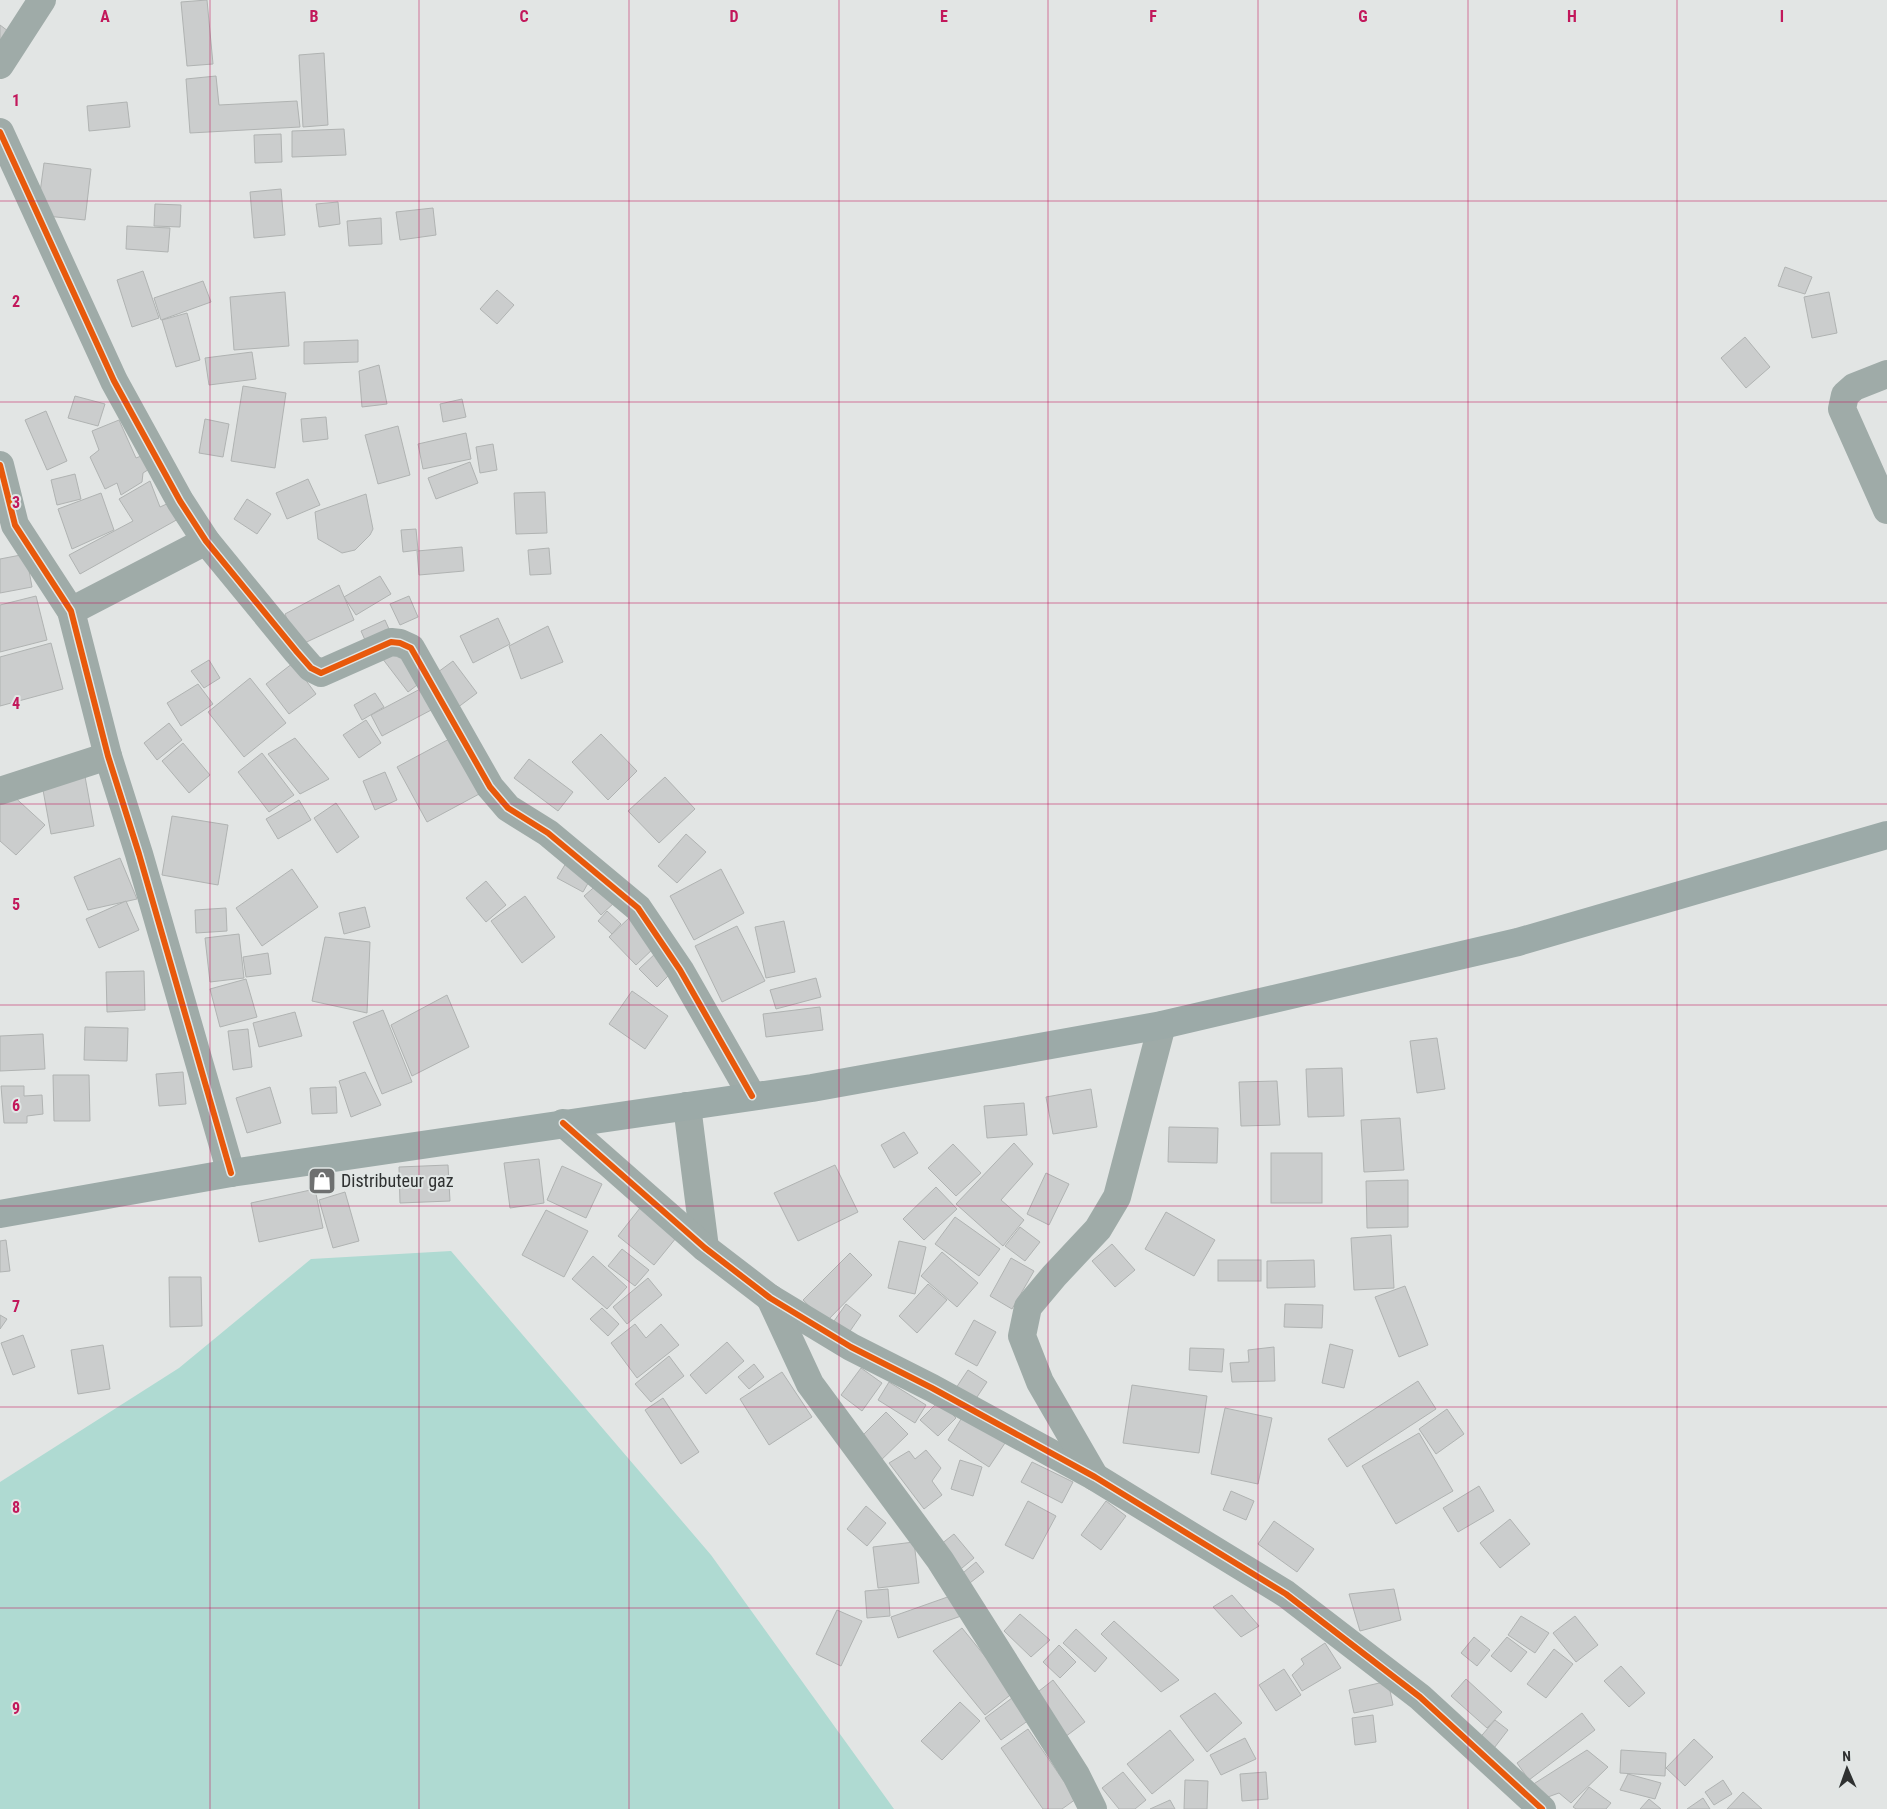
<svg xmlns="http://www.w3.org/2000/svg" width="1887" height="1809" viewBox="0 0 1887 1809" font-family="'Roboto Condensed',sans-serif">
<style>
.green{fill:#afdad2}
.building{fill:#cbcdcd;stroke:#b0b3b2}
.lines{fill:none;stroke-linecap:round;stroke-linejoin:round}
.minor{stroke:#9faba8;stroke-width:28}
.secondary{stroke:#9caaa8;stroke-width:28}
.cycleway-casing{stroke:#e1e6e5;stroke-width:9}
.cycleway{stroke:#e8590c;stroke-width:6}
.grid{fill:none;stroke:#c2185b;stroke-width:1;stroke-opacity:0.55}
.labels{text-anchor:middle;stroke-width:4;stroke-linejoin:round;paint-order:stroke}
.poi-label{font-size:18px;fill:#2f3131;stroke:#e1e6e5;text-anchor:start}
.grid-label{font-size:16px;text-anchor:middle;font-weight:bold;fill:#c2185b;stroke:#e1e6e5;stroke-width:4;stroke-linejoin:round;paint-order:stroke}
</style>
<rect width="100%" height="100%" fill="#e2e5e4"/>
<!-- green -->
<polygon class="green" points="451,1251 711,1555 894,1809 0,1809 0,1482 179,1368 311,1259"/>
<!-- building -->
<g class="building">
<polygon points="207,0 213,64 187,66 181,2"/>
<polygon points="0,25 8,31 0,41"/>
<polygon points="324,53 328,125 303,127 299,55"/>
<polygon points="216,76 219,105 297,101 300,127 190,133 186,79"/>
<polygon points="127,102 130,127 89,131 87,106"/>
<polygon points="344,129 346,155 292,157 292,131"/>
<polygon points="281,134 282,162 255,163 254,135"/>
<polygon points="44,163 91,169 85,220 37,215"/>
<polygon points="281,189 285,235 254,238 250,192"/>
<polygon points="338,202 340,224 319,227 316,204"/>
<polygon points="155,204 181,205 180,227 154,226"/>
<polygon points="433,208 436,235 400,240 396,212"/>
<polygon points="381,218 382,244 349,246 347,221"/>
<polygon points="127,226 170,228 168,252 126,249"/>
<polygon points="1785,267 1812,277 1805,294 1778,286"/>
<polygon points="143,271 159,318 132,327 117,280"/>
<polygon points="203,281 211,302 161,320 154,298"/>
<polygon points="497,290 514,305 497,324 480,309"/>
<polygon points="285,292 289,346 234,350 230,297"/>
<polygon points="1829,292 1837,333 1812,338 1804,297"/>
<polygon points="187,313 200,360 176,367 162,320"/>
<polygon points="1745,337 1770,367 1746,388 1721,358"/>
<polygon points="358,340 358,362 304,364 304,342"/>
<polygon points="252,352 256,379 209,385 205,358"/>
<polygon points="379,365 387,404 362,407 359,371"/>
<polygon points="243,386 286,393 275,468 231,461"/>
<polygon points="75,396 105,404 98,426 68,418"/>
<polygon points="462,399 466,417 443,422 440,404"/>
<polygon points="46,411 67,461 47,470 25,420"/>
<polygon points="326,417 328,439 303,442 301,419"/>
<polygon points="205,419 229,424 223,457 199,453"/>
<polygon points="119,420 136,458 149,453 154,466 143,473 142,482 121,495 117,483 105,489 90,457 99,450 92,431"/>
<polygon points="398,426 410,475 378,484 365,435"/>
<polygon points="466,433 471,459 423,469 418,444"/>
<polygon points="493,444 497,470 480,473 476,447"/>
<polygon points="470,462 478,483 436,499 428,478"/>
<polygon points="75,474 81,499 57,505 51,480"/>
<polygon points="308,479 320,505 287,519 276,493"/>
<polygon points="150,481 160,507 171,502 180,518 80,574 69,555 133,521 119,499"/>
<polygon points="545,492 547,533 516,534 514,493"/>
<polygon points="101,493 114,530 72,549 58,509"/>
<polygon points="366,494 373,529 370,535 355,550 342,553 318,539 315,512"/>
<polygon points="247,499 271,514 257,534 234,519"/>
<polygon points="416,529 418,550 403,552 401,530"/>
<polygon points="462,547 464,571 419,575 417,551"/>
<polygon points="549,548 551,574 530,575 528,550"/>
<polygon points="26,554 32,587 0,593 0,559"/>
<polygon points="380,576 391,594 356,615 344,597"/>
<polygon points="339,585 354,620 298,646 285,614"/>
<polygon points="36,596 47,640 0,652 0,605"/>
<polygon points="409,596 418,617 400,625 390,604"/>
<polygon points="498,618 510,644 473,663 460,636"/>
<polygon points="385,620 393,638 369,649 361,631"/>
<polygon points="548,626 563,662 521,679 509,646"/>
<polygon points="51,643 63,689 0,706 0,657"/>
<polygon points="398,645 425,679 408,692 382,658"/>
<polygon points="209,660 220,678 204,688 191,671"/>
<polygon points="453,661 477,693 457,708 434,675"/>
<polygon points="293,663 316,694 289,714 266,684"/>
<polygon points="250,678 286,723 244,757 208,712"/>
<polygon points="198,684 213,704 181,726 167,703"/>
<polygon points="424,687 435,708 382,736 371,715"/>
<polygon points="375,693 384,707 362,720 354,705"/>
<polygon points="366,720 381,743 359,758 343,735"/>
<polygon points="169,723 182,740 157,760 144,743"/>
<polygon points="601,734 637,771 608,800 572,762"/>
<polygon points="453,737 481,793 427,822 397,767"/>
<polygon points="295,738 329,779 300,794 268,754"/>
<polygon points="183,743 210,775 189,793 162,761"/>
<polygon points="262,753 294,795 269,812 238,772"/>
<polygon points="529,759 573,792 558,811 514,778"/>
<polygon points="84,771 94,826 51,834 41,779"/>
<polygon points="385,772 397,800 375,810 363,781"/>
<polygon points="665,777 695,809 659,843 628,811"/>
<polygon points="9,792 45,825 16,855 0,841 0,801"/>
<polygon points="299,800 311,820 278,839 266,819"/>
<polygon points="336,803 359,837 337,853 314,818"/>
<polygon points="172,816 228,825 218,885 162,875"/>
<polygon points="686,834 706,852 677,883 658,866"/>
<polygon points="120,858 137,899 88,910 74,877"/>
<polygon points="566,863 591,878 583,892 557,878"/>
<polygon points="292,869 318,907 262,946 236,908"/>
<polygon points="721,869 744,913 694,940 670,896"/>
<polygon points="486,881 506,905 486,922 466,898"/>
<polygon points="599,883 615,902 601,915 584,896"/>
<polygon points="525,896 555,937 522,963 491,921"/>
<polygon points="126,901 139,930 99,948 86,919"/>
<polygon points="365,907 370,927 344,934 339,913"/>
<polygon points="226,908 227,931 196,933 195,910"/>
<polygon points="607,911 621,924 612,934 598,921"/>
<polygon points="629,918 655,947 636,965 609,937"/>
<polygon points="784,921 795,972 766,978 755,927"/>
<polygon points="737,926 765,981 722,1002 695,946"/>
<polygon points="239,934 244,978 210,982 205,938"/>
<polygon points="325,937 370,942 367,1013 312,1001"/>
<polygon points="657,952 674,970 657,987 639,969"/>
<polygon points="268,953 271,974 246,977 243,957"/>
<polygon points="144,971 145,1010 107,1012 106,972"/>
<polygon points="816,978 821,997 776,1009 770,990"/>
<polygon points="246,979 257,1017 220,1027 210,989"/>
<polygon points="632,991 668,1016 645,1049 609,1024"/>
<polygon points="447,995 469,1047 412,1076 391,1025"/>
<polygon points="820,1007 823,1030 766,1037 763,1014"/>
<polygon points="383,1010 412,1082 382,1094 353,1022"/>
<polygon points="295,1012 302,1036 259,1047 253,1023"/>
<polygon points="85,1027 128,1028 127,1061 84,1060"/>
<polygon points="248,1029 252,1067 233,1070 228,1031"/>
<polygon points="43,1034 45,1069 0,1071 0,1036"/>
<polygon points="1437,1038 1445,1089 1417,1093 1410,1041"/>
<polygon points="1342,1068 1344,1116 1308,1117 1306,1069"/>
<polygon points="183,1072 186,1104 159,1106 156,1074"/>
<polygon points="365,1072 381,1105 351,1117 339,1081"/>
<polygon points="53,1075 89,1075 90,1121 54,1121"/>
<polygon points="1277,1081 1280,1125 1241,1126 1239,1082"/>
<polygon points="1,1086 24,1086 24,1096 42,1095 43,1114 27,1116 27,1123 4,1123"/>
<polygon points="270,1087 281,1123 247,1133 236,1098"/>
<polygon points="336,1087 337,1113 312,1114 310,1088"/>
<polygon points="1091,1089 1097,1127 1053,1134 1046,1097"/>
<polygon points="1024,1103 1027,1135 987,1138 984,1106"/>
<polygon points="1400,1118 1404,1170 1364,1172 1361,1120"/>
<polygon points="1169,1127 1218,1128 1217,1163 1168,1162"/>
<polygon points="904,1132 918,1153 894,1168 881,1145"/>
<polygon points="1014,1143 1033,1164 1001,1200 1024,1220 1003,1246 956,1204"/>
<polygon points="953,1144 981,1173 956,1196 928,1168"/>
<rect x="1271" y="1153" width="51" height="50"/>
<polygon points="539,1159 544,1203 510,1208 504,1163"/>
<polygon points="448,1165 450,1201 400,1203 399,1167"/>
<polygon points="835,1165 858,1212 798,1241 774,1193"/>
<polygon points="562,1166 602,1184 586,1218 547,1200"/>
<polygon points="1046,1173 1069,1184 1049,1225 1027,1214"/>
<polygon points="1408,1180 1408,1227 1367,1228 1366,1181"/>
<polygon points="936,1187 957,1209 924,1240 903,1219"/>
<polygon points="315,1189 323,1228 259,1242 251,1203"/>
<polygon points="345,1192 359,1241 333,1248 319,1200"/>
<polygon points="640,1208 676,1238 654,1265 618,1236"/>
<polygon points="546,1210 588,1231 564,1277 522,1255"/>
<polygon points="1166,1212 1215,1240 1194,1276 1145,1249"/>
<polygon points="955,1217 1000,1249 979,1276 935,1244"/>
<polygon points="1020,1227 1040,1242 1025,1261 1005,1246"/>
<polygon points="1391,1235 1394,1288 1354,1290 1351,1238"/>
<polygon points="6,1240 10,1271 0,1272 0,1241"/>
<polygon points="899,1241 926,1247 915,1294 888,1288"/>
<polygon points="1112,1244 1135,1270 1115,1287 1092,1261"/>
<polygon points="622,1249 649,1270 635,1286 608,1266"/>
<polygon points="942,1252 978,1283 957,1307 921,1276"/>
<polygon points="850,1253 872,1275 826,1322 803,1300"/>
<polygon points="593,1256 627,1287 607,1309 572,1279"/>
<polygon points="1011,1258 1034,1271 1012,1309 990,1296"/>
<rect x="1218" y="1260" width="43" height="21"/>
<polygon points="1314,1260 1315,1287 1267,1288 1267,1261"/>
<polygon points="169,1277 201,1277 202,1326 170,1327"/>
<polygon points="648,1278 662,1295 627,1324 613,1307"/>
<polygon points="928,1284 947,1300 917,1333 899,1316"/>
<polygon points="1405,1286 1428,1345 1399,1357 1375,1297"/>
<polygon points="846,1304 861,1315 848,1334 832,1324"/>
<polygon points="1285,1304 1323,1305 1322,1328 1284,1327"/>
<polygon points="602,1308 619,1324 608,1336 590,1319"/>
<polygon points="0,1315 7,1319 0,1329"/>
<polygon points="974,1320 996,1332 977,1366 955,1354"/>
<polygon points="635,1324 646,1338 661,1324 679,1345 637,1378 611,1343"/>
<polygon points="23,1335 35,1367 13,1375 1,1343"/>
<polygon points="727,1342 744,1361 706,1394 690,1375"/>
<polygon points="1330,1344 1353,1350 1344,1388 1322,1383"/>
<polygon points="103,1345 110,1389 78,1394 71,1350"/>
<polygon points="1274,1347 1275,1381 1232,1382 1230,1363 1249,1362 1248,1350"/>
<polygon points="1190,1348 1224,1349 1222,1372 1189,1370"/>
<polygon points="669,1356 684,1376 651,1402 635,1384"/>
<polygon points="754,1364 764,1377 749,1389 738,1377"/>
<polygon points="861,1368 882,1383 862,1411 841,1395"/>
<polygon points="968,1370 987,1382 971,1406 952,1394"/>
<polygon points="782,1372 812,1417 769,1445 740,1399"/>
<polygon points="1418,1381 1436,1409 1347,1467 1328,1439"/>
<polygon points="889,1382 926,1405 915,1423 878,1400"/>
<polygon points="1132,1385 1207,1396 1199,1453 1123,1443"/>
<polygon points="663,1398 699,1452 681,1464 645,1410"/>
<polygon points="939,1401 956,1418 938,1436 920,1420"/>
<polygon points="1225,1408 1272,1418 1258,1484 1211,1474"/>
<polygon points="1447,1409 1464,1434 1436,1454 1419,1429"/>
<polygon points="886,1412 908,1434 877,1464 856,1442"/>
<polygon points="963,1416 1005,1443 989,1467 948,1440"/>
<polygon points="1419,1433 1453,1491 1396,1524 1362,1466"/>
<polygon points="926,1450 941,1468 932,1481 942,1495 924,1509 889,1463 909,1451 915,1459"/>
<polygon points="960,1460 982,1467 973,1496 951,1489"/>
<polygon points="1032,1462 1073,1482 1062,1503 1021,1482"/>
<polygon points="1479,1486 1494,1511 1458,1532 1443,1508"/>
<polygon points="1231,1491 1254,1501 1246,1520 1223,1510"/>
<polygon points="1028,1501 1056,1516 1033,1559 1005,1545"/>
<polygon points="1106,1501 1126,1516 1101,1550 1081,1535"/>
<polygon points="866,1506 886,1523 867,1546 847,1529"/>
<polygon points="1510,1519 1530,1544 1500,1568 1480,1543"/>
<polygon points="1274,1521 1314,1549 1297,1572 1258,1544"/>
<polygon points="954,1534 974,1558 956,1573 936,1548"/>
<polygon points="914,1542 919,1583 878,1588 873,1547"/>
<polygon points="976,1562 984,1572 966,1586 958,1577"/>
<polygon points="888,1589 890,1616 867,1618 865,1591"/>
<polygon points="1394,1589 1401,1620 1360,1631 1349,1594"/>
<polygon points="956,1594 964,1615 898,1638 891,1617"/>
<polygon points="1232,1595 1259,1626 1241,1637 1213,1607"/>
<polygon points="837,1610 862,1621 841,1666 816,1654"/>
<polygon points="1020,1614 1050,1640 1031,1657 1004,1631"/>
<polygon points="1521,1616 1549,1633 1535,1653 1508,1635"/>
<polygon points="1575,1616 1598,1645 1576,1662 1553,1633"/>
<polygon points="1114,1621 1179,1680 1161,1692 1101,1634"/>
<polygon points="962,1628 1014,1692 985,1715 933,1651"/>
<polygon points="1076,1629 1107,1658 1095,1672 1063,1643"/>
<polygon points="1474,1637 1490,1650 1477,1666 1461,1653"/>
<polygon points="1507,1637 1527,1652 1511,1672 1491,1656"/>
<polygon points="1325,1643 1341,1668 1302,1691 1292,1675 1304,1664 1301,1659"/>
<polygon points="1059,1645 1076,1662 1060,1678 1043,1662"/>
<polygon points="1554,1649 1573,1664 1546,1698 1527,1684"/>
<polygon points="1621,1666 1645,1693 1629,1707 1604,1681"/>
<polygon points="1284,1669 1301,1695 1276,1711 1259,1685"/>
<polygon points="1466,1679 1502,1712 1487,1728 1451,1696"/>
<polygon points="1053,1680 1085,1722 1065,1737 1034,1695"/>
<polygon points="1388,1681 1393,1705 1354,1713 1349,1690"/>
<polygon points="1215,1693 1242,1723 1207,1752 1180,1716"/>
<polygon points="1012,1698 1029,1720 1001,1740 985,1718"/>
<polygon points="960,1702 980,1721 942,1760 921,1741"/>
<polygon points="1582,1713 1595,1730 1529,1780 1517,1763"/>
<polygon points="1373,1715 1376,1742 1355,1745 1352,1718"/>
<polygon points="1495,1720 1508,1730 1491,1752 1477,1741"/>
<polygon points="1028,1729 1076,1799 1062,1809 1043,1809 1001,1748"/>
<polygon points="1170,1730 1194,1760 1152,1794 1127,1764"/>
<polygon points="1245,1738 1256,1759 1221,1775 1210,1755"/>
<polygon points="1694,1739 1713,1757 1685,1786 1666,1768"/>
<polygon points="1587,1750 1608,1767 1571,1803 1559,1793 1545,1798 1532,1785"/>
<polygon points="1621,1750 1666,1753 1665,1776 1620,1773"/>
<polygon points="1123,1772 1146,1800 1135,1809 1119,1809 1102,1788"/>
<polygon points="1266,1772 1268,1799 1242,1801 1240,1774"/>
<polygon points="1628,1774 1661,1783 1655,1799 1620,1790"/>
<polygon points="1185,1780 1208,1781 1207,1809 1184,1809"/>
<polygon points="1723,1780 1732,1794 1714,1805 1705,1792"/>
<polygon points="1589,1787 1611,1803 1606,1809 1576,1809 1573,1807"/>
<polygon points="1743,1792 1762,1809 1727,1809"/>
<polygon points="1703,1798 1710,1809 1687,1809"/>
<polygon points="1649,1799 1661,1809 1640,1809"/>
<polygon points="1170,1800 1175,1809 1150,1809"/>
</g>
<g class="lines">
<!-- minor -->
<g class="minor">
<polyline points="0,65 42,0"/>
<polyline points="0,132 114,381 180,501 206,541 297,652 311,668 321,673 391,642 400,643 411,648 490,787 508,808 548,833 638,908 680,970 752,1096"/>
<polyline points="1887,374 1854,387 1845,395 1842,409 1887,510"/>
<polyline points="0,465 15,525 71,611 108,756 139,854 231,1173"/>
<polyline points="71,611 206,541"/>
<polyline points="0,791 108,756"/>
<polyline points="687,1106 705,1248"/>
<polyline points="563,1123 705,1248 770,1298 851,1347 932,1388 1095,1477 1286,1594 1420,1697 1542,1809"/>
<polyline points="770,1298 810,1384 940,1560 1076,1775 1093,1809"/>
<polyline points="1095,1477 1040,1382 1022,1336 1028,1307 1054,1276 1098,1229 1117,1197 1162,1025"/>
</g>
<!-- secondary -->
<polyline class="secondary" points="0,1214 231,1173 812,1088 1162,1025 1518,942 1887,835"/>
<defs>
<g id="cycleway">
<polyline points="0,132 114,381 180,501 206,541 297,652 311,668 321,673 391,642 400,643 411,648 490,787 508,808 548,833 638,908 680,970 752,1096"/>
<polyline points="0,465 15,525 71,611 108,756 139,854 231,1173"/>
<polyline points="563,1123 705,1248 770,1298 851,1347 932,1388 1095,1477 1286,1594 1420,1697 1542,1809"/>
</g>
</defs>
<!-- cycleway casing -->
<use href="#cycleway" class="cycleway-casing"/>
<!-- cycleway -->
<use href="#cycleway" class="cycleway"/>
</g>
<!-- grid -->
<path class="grid" d="M210,0V1809M419,0V1809M629,0V1809M839,0V1809M1048,0V1809M1258,0V1809M1468,0V1809M1677,0V1809M0,201H1887M0,402H1887M0,603H1887M0,804H1887M0,1005H1887M0,1206H1887M0,1407H1887M0,1608H1887"/>
<!-- icons -->
<defs>
<symbol id="shop-square" viewBox="-11 -11 22 22"><rect x="-9" y="-9" width="18" height="18" rx="4" fill="#6e7070" stroke="#e1e6e5"/><path d="M-5-2.5h2.3a2.7 3.5 0 0 1 5.4 0H5L5.5 6h-11ZM-1.5-2.5h3a1.5 2.3 0 0 0-3 0Z" fill="#fff"/></symbol>
</defs>
<g fill-rule="evenodd">
<use href="#shop-square" x="306" y="1165" width="32" height="32"/>
</g>
<g class="labels">
<!-- poi labels -->
<g class="poi-label">
<text x="341" y="1187">Distributeur gaz</text>
</g>
</g>
<g class="grid-label">
<text x="105" y="22">A</text>
<text x="314" y="22">B</text>
<text x="524" y="22">C</text>
<text x="734" y="22">D</text>
<text x="944" y="22">E</text>
<text x="1153" y="22">F</text>
<text x="1363" y="22">G</text>
<text x="1572" y="22">H</text>
<text x="1782" y="22">I</text>
<text x="16" y="106">1</text>
<text x="16" y="307">2</text>
<text x="16" y="508">3</text>
<text x="16" y="709">4</text>
<text x="16" y="910">5</text>
<text x="16" y="1111">6</text>
<text x="16" y="1312">7</text>
<text x="16" y="1513">8</text>
<text x="16" y="1714">9</text>
</g>
<!-- north arrow -->
<g transform="translate(1847 1769) rotate(358)" stroke="#e1e6e5" stroke-width="4" paint-order="stroke">
<path d="M0-4L9 19L0 12L-9 19Z" fill="#2f3131"/>
<text y="-8" font-size="14" font-weight="bold" text-anchor="middle" fill="#2f3131">N</text>
</g>
</svg>
